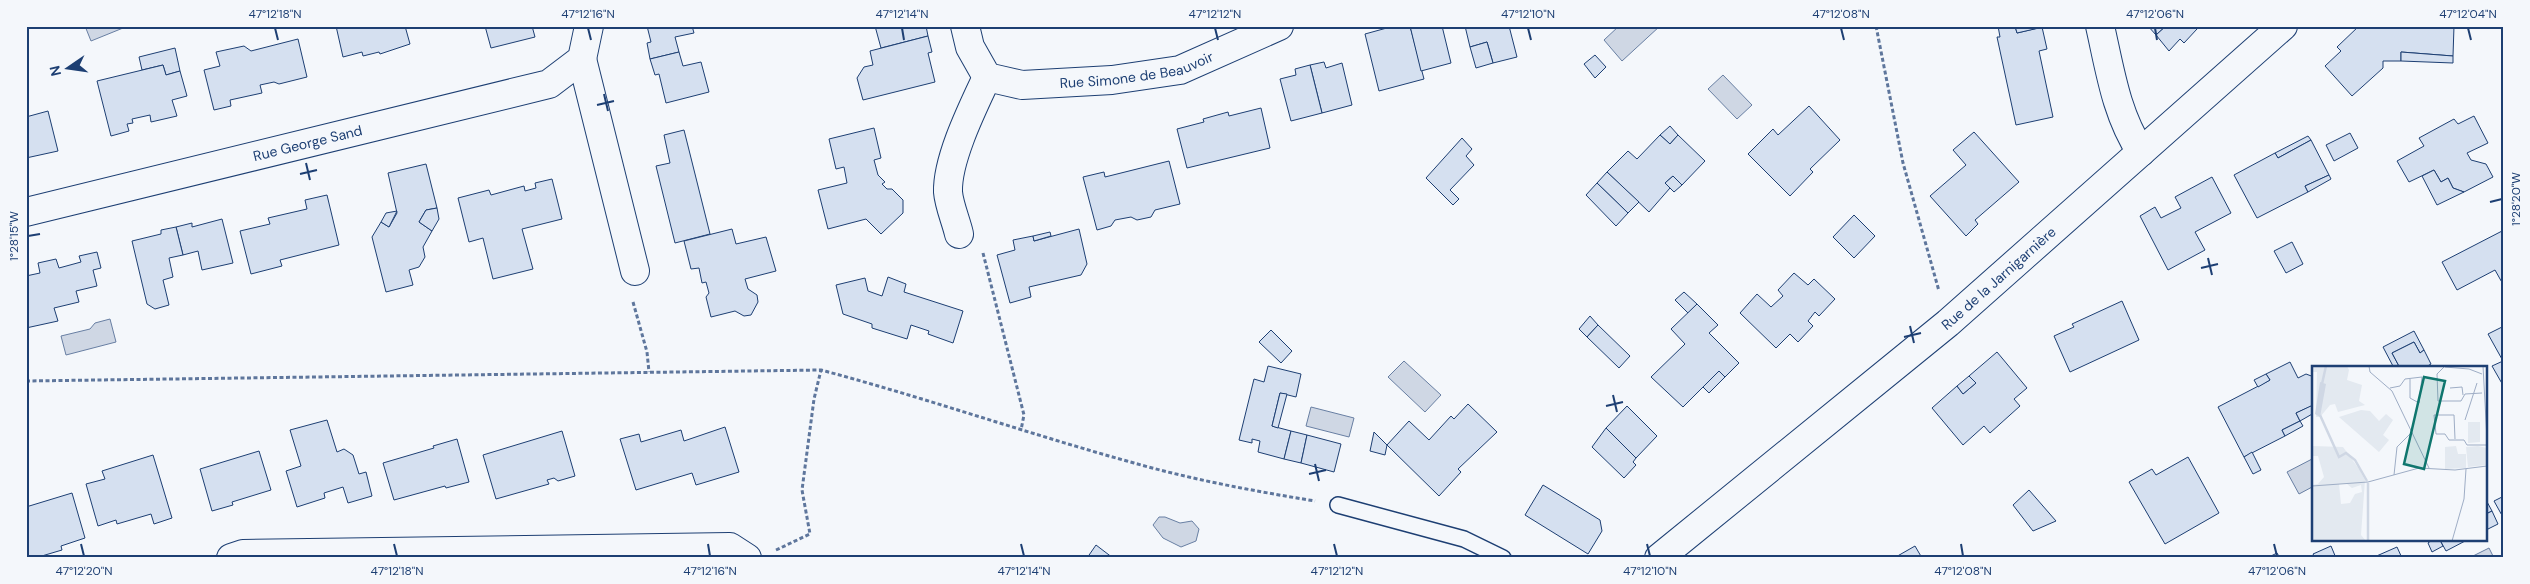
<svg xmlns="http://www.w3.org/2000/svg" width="2530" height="584" viewBox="0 0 2530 584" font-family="'DM Sans',sans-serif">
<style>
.water{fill:#cfd7e4;stroke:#687fa3}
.building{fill:#d5e0f0;stroke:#1d3f73}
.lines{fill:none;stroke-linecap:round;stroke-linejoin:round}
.lane-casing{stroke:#1d3f73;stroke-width:18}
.street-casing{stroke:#1d3f73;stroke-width:30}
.path{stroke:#5e769c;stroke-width:3;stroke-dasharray:4 2.5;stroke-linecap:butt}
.lane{stroke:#f4f7fb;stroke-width:15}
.street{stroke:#f4f7fb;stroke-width:28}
.ticks{fill:none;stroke:#1d3f73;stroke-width:2}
.labels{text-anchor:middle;stroke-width:4;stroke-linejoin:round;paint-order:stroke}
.street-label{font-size:14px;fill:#1d3f73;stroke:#f4f7fb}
.inset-river{fill:none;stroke:#cfd7e4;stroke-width:2.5}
.inset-road{fill:none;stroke:#9eadc5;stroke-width:1}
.view{fill:#0f766e;fill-opacity:0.15;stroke:#0f766e;stroke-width:2.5}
.inset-edge{fill:none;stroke:#1d3f73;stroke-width:2.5}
.neatline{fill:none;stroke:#1d3f73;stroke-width:2}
.ticks-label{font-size:12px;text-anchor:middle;fill:#1d3f73}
</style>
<rect width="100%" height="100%" fill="#f4f7fb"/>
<!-- water -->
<g class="water">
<polygon points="85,26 128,26 91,41"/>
<polygon points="1619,26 1660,26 1622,61 1604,40"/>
<polygon points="1723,75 1752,105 1737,119 1708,89"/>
<polygon points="110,319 116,342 66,355 61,336 90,329 95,323"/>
<polygon points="1404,361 1441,395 1425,412 1388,377"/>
<polygon points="1311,407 1354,418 1349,437 1306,426"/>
<polygon points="2314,458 2314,486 2299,494 2287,472"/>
<polygon points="1159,517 1165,517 1180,523 1192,521 1199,529 1196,541 1181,547 1163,538 1153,525"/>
<polygon points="2489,548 2494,558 2471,557"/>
</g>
<!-- building -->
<g class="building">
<polygon points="336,26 405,26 410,44 380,54 379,52 363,56 362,52 343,57"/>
<polygon points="485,26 532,26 535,37 491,48"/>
<polygon points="647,26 692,26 694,33 675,37 679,52 650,59 647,43 651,42"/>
<polygon points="875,26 926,26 928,36 881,48"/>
<polygon points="1394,26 1410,26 1424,79 1379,91 1365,34"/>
<polygon points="1410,26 1442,26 1451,63 1421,71"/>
<polygon points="1465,26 1509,26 1517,57 1493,63 1487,42 1470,47"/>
<polygon points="1998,26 2015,26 2017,33 2042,27 2047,49 2039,51 2053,117 2016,125 1997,37 2000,37"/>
<polygon points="2015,26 2039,26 2039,28 2017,33"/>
<polygon points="2148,26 2166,26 2156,35"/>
<polygon points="2166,26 2195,26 2197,29 2184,43 2180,39 2169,51 2156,35"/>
<polygon points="2359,26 2454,26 2453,56 2401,52 2401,61 2383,61 2383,68 2352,96 2325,66 2341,51 2337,47"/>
<polygon points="928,36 932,52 928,53 935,82 863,100 857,78 864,67 873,65 870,51"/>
<polygon points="298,39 307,77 279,84 274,82 260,85 262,93 230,100 231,106 214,110 204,70 220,66 216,52 244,46 251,51"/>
<polygon points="1487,42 1493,63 1476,68 1470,47"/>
<polygon points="175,48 180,71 166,75 163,65 142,70 139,57"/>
<polygon points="679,52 683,66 701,62 709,92 666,103 659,74 655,75 650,59"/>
<polygon points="2401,52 2453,56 2453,63 2401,61"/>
<polygon points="1595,55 1606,67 1595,78 1584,64"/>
<polygon points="1324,62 1326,68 1342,63 1352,105 1322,113 1310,65"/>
<polygon points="163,65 166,75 180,71 187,96 172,100 177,116 151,122 150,115 132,119 133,123 127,124 129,131 111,136 97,81"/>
<polygon points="1310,65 1322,113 1291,121 1280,79 1296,75 1295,69"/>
<polygon points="1809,106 1840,140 1810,169 1813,172 1790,196 1748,154 1773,129 1778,135"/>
<polygon points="1261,108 1270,148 1187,168 1177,129 1204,122 1203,119 1228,112 1229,116"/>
<polygon points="48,111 58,151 26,158 26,117"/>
<polygon points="2474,116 2488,143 2467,153 2471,160 2486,164 2493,177 2464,192 2453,188 2448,178 2441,182 2434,170 2409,182 2397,161 2424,146 2419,138 2454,119 2458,124"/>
<polygon points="1670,126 1678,135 1670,144 1660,135"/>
<polygon points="874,128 881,158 874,160 878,175 885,182 882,184 887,189 892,189 903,200 903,213 881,234 866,219 828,229 818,190 847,183 844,167 836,169 829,139"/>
<polygon points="684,130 710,234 675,243 656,166 670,163 664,135"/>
<polygon points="1974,132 2019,182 1975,220 1978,224 1966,236 1930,196 1966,165 1953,150"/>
<polygon points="2350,133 2358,148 2334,161 2326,145"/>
<polygon points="1660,135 1670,144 1678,135 1705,161 1682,185 1673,176 1665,183 1670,188 1649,212 1607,172 1628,151 1637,159"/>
<polygon points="2308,136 2311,140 2278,158 2275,153"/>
<polygon points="1462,138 1472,149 1466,156 1474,165 1450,190 1459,199 1453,205 1426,178"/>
<polygon points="2311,140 2329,175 2305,186 2308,192 2257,218 2234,175 2275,153 2278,158"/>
<polygon points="1169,161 1180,204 1155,210 1151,217 1137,220 1131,217 1115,220 1111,226 1097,230 1083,177 1104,172 1105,177"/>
<polygon points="426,164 437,208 426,210 419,222 432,231 423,247 425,257 419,267 409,270 413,285 386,292 372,237 381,222 389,227 397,213 388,173"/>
<polygon points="2434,170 2441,182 2448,178 2453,188 2464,192 2437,205 2422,176"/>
<polygon points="1607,172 1639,202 1628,213 1597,183"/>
<polygon points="2329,175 2331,179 2308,192 2305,186"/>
<polygon points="1673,176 1682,185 1674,192 1665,183"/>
<polygon points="2212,177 2231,213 2195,232 2205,250 2168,270 2140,216 2155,207 2161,218 2181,208 2175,197"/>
<polygon points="552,179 562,219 522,229 533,269 493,279 483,238 469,242 458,198 489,190 491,195 524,186 525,191 536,188 535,183"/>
<polygon points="1597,183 1628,213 1616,226 1586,195"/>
<polygon points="327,195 339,245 280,260 282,266 251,274 240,231 270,224 268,218 307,209 305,200"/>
<polygon points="437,208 439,219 432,231 419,222 426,210"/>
<polygon points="397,211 389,227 381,222 386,213"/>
<polygon points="1854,215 1875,236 1854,258 1833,237"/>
<polygon points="222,219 233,263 202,270 198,251 183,255 176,227 192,223 192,227"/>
<polygon points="176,227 183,255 169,258 173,277 163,280 169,305 155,309 147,304 132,241 161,234 161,230"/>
<polygon points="732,229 736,244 766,237 776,271 745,279 748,289 757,295 758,302 751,315 744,316 735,311 711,317 706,297 709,293 706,282 702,283 699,268 691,269 684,241"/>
<polygon points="1079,229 1087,264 1081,275 1029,287 1031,297 1010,303 997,255 1015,250 1013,240 1033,236 1034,241"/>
<polygon points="2504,230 2504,286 2495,270 2457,290 2442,262"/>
<polygon points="1050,232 1051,236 1034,241 1033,236"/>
<polygon points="2292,242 2303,264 2286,273 2274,251"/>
<polygon points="97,252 101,268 93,270 97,286 76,291 79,302 54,308 58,321 26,328 26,276 40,273 38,263 56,259 59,268 81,262 79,256"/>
<polygon points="1794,273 1808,285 1814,279 1835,299 1819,316 1815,312 1808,321 1813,326 1798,342 1790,334 1776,348 1740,313 1757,294 1771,307 1783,296 1778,290"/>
<polygon points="888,277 906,284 904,292 963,311 953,343 928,334 929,331 911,325 907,339 872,328 872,324 843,314 836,285 865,278 868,291 882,296"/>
<polygon points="1684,292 1697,304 1688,313 1675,300"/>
<polygon points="2122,301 2139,340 2070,372 2054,336 2074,327 2072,324"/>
<polygon points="1697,304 1718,325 1709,333 1739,363 1725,377 1719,371 1683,407 1651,377 1685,344 1671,329"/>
<polygon points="1590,316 1598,325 1587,337 1579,329"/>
<polygon points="1598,325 1630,356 1619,368 1587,337"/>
<polygon points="2504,326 2504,387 2492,366 2503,361 2488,334"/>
<polygon points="1271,330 1292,351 1281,363 1259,342"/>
<polygon points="2414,331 2424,350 2420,353 2414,342 2392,353 2400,368 2394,368 2383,347"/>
<polygon points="2414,342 2420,353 2424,350 2431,364 2424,368 2400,368 2392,353"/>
<polygon points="1997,352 2027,388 2014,399 2020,406 1990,433 1984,426 1963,445 1932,408 1957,386 1963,394 1976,383 1969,376"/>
<polygon points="2290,362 2298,378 2306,374 2314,377 2314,405 2296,413 2300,421 2282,430 2285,436 2244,457 2218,407 2270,380 2266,374"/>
<polygon points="1268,366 1301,374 1296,397 1280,393 1272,426 1291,431 1284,459 1258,452 1260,441 1252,439 1252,443 1239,440 1254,379 1264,382"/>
<polygon points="1719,371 1725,377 1709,393 1703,387"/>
<polygon points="2266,374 2270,380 2258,387 2254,380"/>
<polygon points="1969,376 1976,383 1963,394 1957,386"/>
<polygon points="1280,393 1287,394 1278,428 1272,426"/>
<polygon points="1468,404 1497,432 1458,469 1461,472 1439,496 1387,445 1409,421 1429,440 1451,416 1454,419"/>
<polygon points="2313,405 2314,413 2300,421 2296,413"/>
<polygon points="1627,406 1657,436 1636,458 1606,428"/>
<polygon points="327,420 337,452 344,449 353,455 359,474 366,472 372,496 348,503 343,487 324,493 325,498 297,507 286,471 301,466 290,430"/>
<polygon points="2300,421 2303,426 2285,436 2282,430"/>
<polygon points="725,427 739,472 696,485 692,473 636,490 620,439 639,434 641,442 681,430 684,441"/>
<polygon points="1606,428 1636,458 1633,462 1636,465 1624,478 1592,447"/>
<polygon points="562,431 575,476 558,481 554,478 547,480 549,484 496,499 483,455"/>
<polygon points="1291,431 1307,435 1301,463 1284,459"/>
<polygon points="1374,432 1387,445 1385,455 1370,451"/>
<polygon points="1307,435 1341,444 1334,472 1301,463"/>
<polygon points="457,439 469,482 446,488 445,486 394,500 383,463 434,448 433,446"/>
<polygon points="259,451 271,490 232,502 233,505 212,511 200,469"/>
<polygon points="2252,452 2261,470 2253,474 2244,457"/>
<polygon points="153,455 172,518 154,524 151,514 117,524 116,520 98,526 86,484 105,479 102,471"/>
<polygon points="2188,457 2219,513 2165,544 2129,482 2152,469 2156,475"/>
<polygon points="1543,485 1600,520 1602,531 1588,554 1525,515"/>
<polygon points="2029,490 2056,521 2033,531 2013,505"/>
<polygon points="72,493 85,538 61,546 62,550 35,558 26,558 26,507"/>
<polygon points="2504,496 2504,519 2494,501"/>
<polygon points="2486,500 2492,511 2486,514"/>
<polygon points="2492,511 2498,524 2486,530 2486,514"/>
<polygon points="2432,540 2440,540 2443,546 2432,552 2428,543"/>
<polygon points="2440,540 2467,540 2446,551"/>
<polygon points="1096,545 1113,558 1087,558"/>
<polygon points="1915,546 1922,558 1894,558"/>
<polygon points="2331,546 2336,558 2315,558 2313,554"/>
<polygon points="2397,547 2402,558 2372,558"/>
<polygon points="2277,553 2280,558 2267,558"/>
</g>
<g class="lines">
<defs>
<polyline id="lane" points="1338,505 1464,539 1503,558"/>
<g id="street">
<path id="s1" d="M965,26L970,47L987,77L1022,85L1112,80L1180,70L1279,26"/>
<path d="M2100,26C2110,70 2116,114 2141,152"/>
<polyline points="582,59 635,271"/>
<path id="s2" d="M26,212L549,84L582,59L589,26"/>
<path d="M959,234C956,221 949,205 948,192C947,159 973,107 987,77"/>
<polyline points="231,558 243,554 730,547 747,558"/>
<path id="s3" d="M1659,558L1948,323L2283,26"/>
</g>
</defs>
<!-- lane casing -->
<use href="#lane" class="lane-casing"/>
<!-- street casing -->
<use href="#street" class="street-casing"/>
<!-- path -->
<g class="path">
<polyline points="1876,26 1903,163 1939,291"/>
<polyline points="983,253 1024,415 1021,430"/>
<polyline points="633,302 647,352 649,372"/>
<path d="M26,381L821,370C926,398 1029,434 1134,463C1194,480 1254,491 1315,501"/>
<polyline points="776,550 810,534 802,490 814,399 821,370"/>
</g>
<!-- lane -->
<use href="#lane" class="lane"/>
<!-- street -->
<use href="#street" class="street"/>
</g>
<!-- ticks -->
<path class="ticks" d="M275,28L278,40M588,28L591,40M902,28L904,40M1215,28L1218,40M1528,28L1531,40M1841,28L1844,40M2155,28L2157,40M2468,28L2471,40M604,94L608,111M597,105L614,101M306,163L310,180M300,174L317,170M2490,202L2502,199M28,236L40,234M2208,258L2212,275M2201,268L2218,264M1910,326L1914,343M1904,337L1921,333M1613,395L1617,412M1606,406L1623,402M1315,464L1319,481M1309,474L1326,470M81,544L84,556M394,544L397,556M708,544L710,556M1021,544L1024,556M1334,544L1337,556M1647,544L1650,556M1961,544L1963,556M2274,544L2277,556"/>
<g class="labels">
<!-- street labels -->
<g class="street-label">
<text dy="5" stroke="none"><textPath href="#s1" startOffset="208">Rue Simone de Beauvoir</textPath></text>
<text dy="5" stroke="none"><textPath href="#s2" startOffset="290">Rue George Sand</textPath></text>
<text dy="5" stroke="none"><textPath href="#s3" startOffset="440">Rue de la Jarnigarnière</textPath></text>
</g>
</g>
<!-- overview -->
<g transform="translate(2312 366)">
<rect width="175" height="175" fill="#f4f7fb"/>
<path d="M0,0H35L37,4L35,14L50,19L47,35L53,39L26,46L23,38L18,39L8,51H4L5,6H0ZM49,44L58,45L67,55L74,48L81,54L71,69L77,74L67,86L27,51ZM156,56H168V76L156,77ZM0,80L31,81L47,103L53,114L49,169L54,175H0V119L6,118L12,111L6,90H0ZM27,118H35L40,122L49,119L50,126L43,128L38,137L29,138ZM144,80L146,88H154V102L133,103V81ZM166,80L175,82L174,99L156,101L154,81Z" fill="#e3e9f0" fill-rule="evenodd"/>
<path d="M8,16L14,18L8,51L3,48Z" fill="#cfd7e4"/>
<path class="inset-river" d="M10,18L14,0M8,49L27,91L34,87L43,94L55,115M56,117V175"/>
<path class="inset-road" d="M57,0L58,6L80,25L117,102M87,0H104M171,0L175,73M132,1L125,8L126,35H149L153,28L170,27M133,1L157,3L170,8M78,22L88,20L93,13L110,11L107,37L98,32V13M138,22L150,21L151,29M153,54L165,17M143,73L142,49H122L124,68H133L137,74H152L155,79H175M82,109L85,81L99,67M0,120L56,116L107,102L143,104L175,100M140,175L152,133L154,103"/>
<path class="view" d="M112,11L133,15L112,103L92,98Z"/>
<rect width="175" height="175" class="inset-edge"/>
</g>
<!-- border -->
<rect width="2530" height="584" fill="none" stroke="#f4f7fb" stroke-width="55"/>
<!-- north arrow -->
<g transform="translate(68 68) rotate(257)" stroke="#f4f7fb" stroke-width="4" paint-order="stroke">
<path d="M0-4L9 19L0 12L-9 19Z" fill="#1d3f73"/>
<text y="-8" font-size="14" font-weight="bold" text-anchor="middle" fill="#1d3f73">N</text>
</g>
<rect x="28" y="28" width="2474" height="528" class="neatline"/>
<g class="ticks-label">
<text x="275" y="18">47°12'18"N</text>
<text x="588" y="18">47°12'16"N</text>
<text x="902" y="18">47°12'14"N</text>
<text x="1215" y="18">47°12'12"N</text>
<text x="1528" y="18">47°12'10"N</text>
<text x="1841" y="18">47°12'08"N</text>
<text x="2155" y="18">47°12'06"N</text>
<text x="2468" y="18">47°12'04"N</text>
<text transform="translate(2516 199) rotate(-90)" y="4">1°28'20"W</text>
<text transform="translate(14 236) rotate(-90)" y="4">1°28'15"W</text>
<text x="84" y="575">47°12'20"N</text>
<text x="397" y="575">47°12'18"N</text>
<text x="710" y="575">47°12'16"N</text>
<text x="1024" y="575">47°12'14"N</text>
<text x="1337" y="575">47°12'12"N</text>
<text x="1650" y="575">47°12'10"N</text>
<text x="1963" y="575">47°12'08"N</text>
<text x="2277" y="575">47°12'06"N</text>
</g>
</svg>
